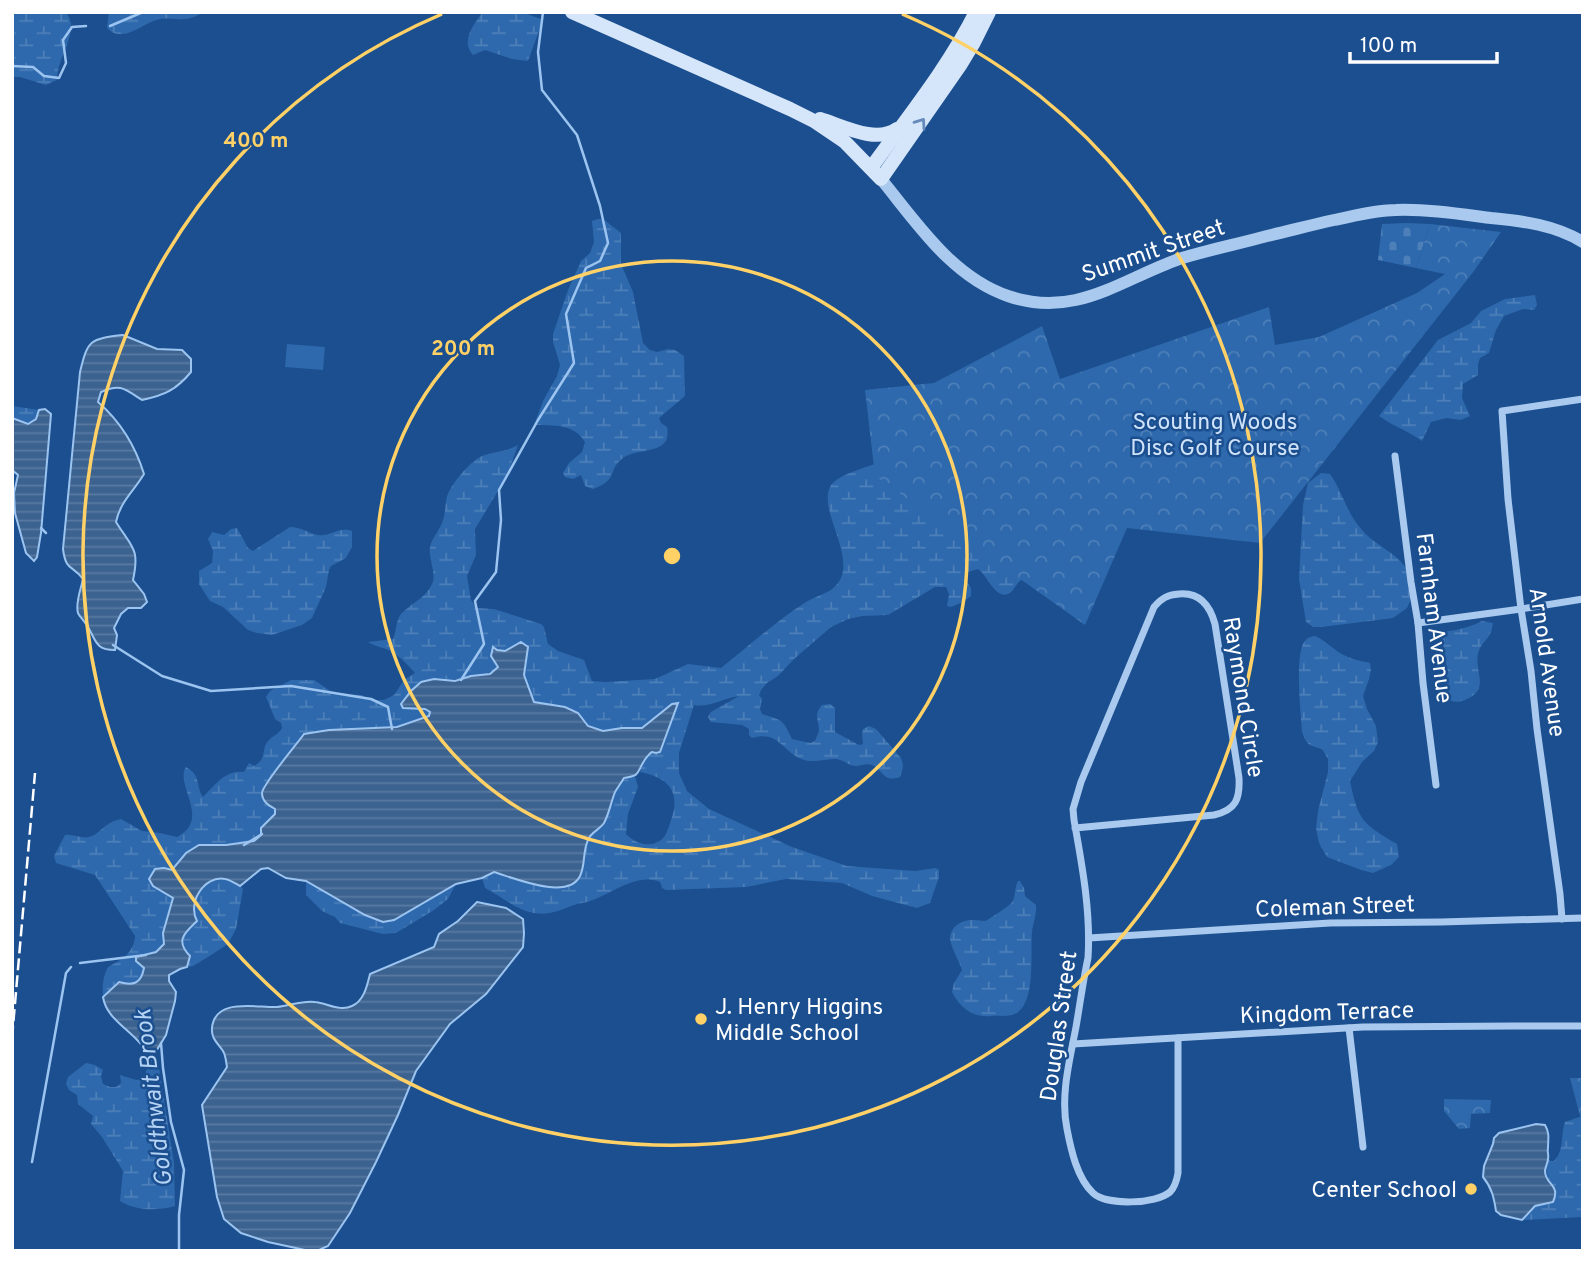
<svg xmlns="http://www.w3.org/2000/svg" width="1595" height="1263" viewBox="0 0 1595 1263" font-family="Overpass,sans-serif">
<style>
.grass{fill:#2e69ad}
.wetland{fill:url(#wetland-marsh)}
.cemetery{fill:url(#cemetery-stones)}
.park{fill:url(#park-crowns)}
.water{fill:url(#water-rules);stroke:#9cc4f0;stroke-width:2}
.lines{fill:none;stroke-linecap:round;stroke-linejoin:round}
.stream{stroke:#9cc4f0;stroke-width:2.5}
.minor{stroke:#a9c9ee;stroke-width:7}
.tertiary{stroke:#a9c9ee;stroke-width:12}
.secondary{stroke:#d6e6fa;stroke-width:14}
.rail{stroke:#fff;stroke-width:2.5;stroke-dasharray:12 5;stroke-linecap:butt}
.oneway{stroke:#668bba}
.ring{fill:none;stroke:#ffd166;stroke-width:3.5}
.poi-dot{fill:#ffd166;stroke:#1b4f8f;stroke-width:2.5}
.labels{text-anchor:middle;stroke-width:5;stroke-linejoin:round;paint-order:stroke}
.street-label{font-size:23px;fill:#fff;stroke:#1b4f8f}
.park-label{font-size:23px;fill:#cfe3fa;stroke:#1b4f8f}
.poi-label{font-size:23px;fill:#fff;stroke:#1b4f8f;text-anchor:start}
.water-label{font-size:24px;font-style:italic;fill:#b5d3f5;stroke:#1b4f8f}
.centre{fill:#ffd166;stroke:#1b4f8f;stroke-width:3.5}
.ring-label{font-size:21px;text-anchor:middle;font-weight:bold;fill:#ffd166;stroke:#1b4f8f;stroke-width:5;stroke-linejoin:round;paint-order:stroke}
</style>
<defs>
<pattern id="wetland-marsh" width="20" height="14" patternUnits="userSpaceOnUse" patternTransform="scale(1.75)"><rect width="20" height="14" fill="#2e69ad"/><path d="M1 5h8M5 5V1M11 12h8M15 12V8" fill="none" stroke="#4d80b9"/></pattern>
<pattern id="cemetery-stones" width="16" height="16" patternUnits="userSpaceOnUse" patternTransform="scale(1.75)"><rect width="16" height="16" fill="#2e69ad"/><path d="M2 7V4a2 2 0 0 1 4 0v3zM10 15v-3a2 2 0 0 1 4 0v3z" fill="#4d80b9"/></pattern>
<pattern id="park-crowns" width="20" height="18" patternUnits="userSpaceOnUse" patternTransform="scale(1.75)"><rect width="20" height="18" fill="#2e69ad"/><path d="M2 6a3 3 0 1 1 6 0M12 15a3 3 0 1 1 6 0" fill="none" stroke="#4d80b9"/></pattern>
<pattern id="water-rules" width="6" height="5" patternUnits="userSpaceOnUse" patternTransform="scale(1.75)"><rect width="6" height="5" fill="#3c6290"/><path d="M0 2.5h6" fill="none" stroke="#597aa1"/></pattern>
</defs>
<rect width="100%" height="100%" fill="#1b4f8f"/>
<!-- grass -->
<polygon class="grass" points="287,344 325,347 323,370 285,367"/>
<!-- wetland -->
<g class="wetland">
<path d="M12,12H66C69,17 72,23 71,29C69,47 57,62 57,80L46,85L20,77H12Z"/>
<path d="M109,12H204C195,17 188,20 177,19C171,19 166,18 160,19C143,22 123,45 107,28Z"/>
<path d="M483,12H521L541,19L540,28L528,61L512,59L485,50L473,55C460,41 474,24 483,12Z"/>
<path d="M598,219H603L621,233V264L633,292L643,343L650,350L657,352L668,349L675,350L684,356L685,396L659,418L661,423L667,427C673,456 637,447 623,458C607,470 619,480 593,489L585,486L581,475L573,479L565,477L563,473L569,463L582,452L585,442C575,424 552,425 534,425L543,401L557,376L560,365L553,342V334L568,290L581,261L590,253L594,242L592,221Z"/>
<path d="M1535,295L1537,305L1534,310L1523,309L1504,316L1496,330L1489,353L1480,358L1478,364V375L1463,384L1462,398L1470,416L1461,420L1446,418L1431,422L1422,441C1408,431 1393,426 1379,416L1438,340L1471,323L1481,311L1505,299Z"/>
<polygon points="12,406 39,410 36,419 28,424 12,418"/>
<path d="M518,445L507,476L475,529L476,555L467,576L471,600L477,608L494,609L541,624L544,627L548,644L558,651L584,660L592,681L606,682L655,679L688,664L721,668C749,646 776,621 806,602C817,595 830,594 838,583C859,555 810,502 835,481C845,473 867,467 880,462L1024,578C1015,583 1014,592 1008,594C995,599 987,575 978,569L968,572L964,578L971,588V596L963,602L951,607L947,606L949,594L946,587H935L888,615L862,616L848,619L831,627L794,659L778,676L767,683L761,690L759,696L762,698L760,709L762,714C783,721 782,718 792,739L810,743L815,741C815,741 819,731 819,731C819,720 813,716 822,705L830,704L835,708V732L859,745L863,744L862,734L863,729L869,726L876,729L901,758C904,765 903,770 900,777C883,783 883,770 872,765C866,763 861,766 856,766C849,766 844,760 836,759C826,759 813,763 804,760C782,753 780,730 752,738L749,735V729L742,725L711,722L708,717L711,712L739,696C723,698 710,708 694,705L679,753V773L687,791L709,809L792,847L847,866L915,871L936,868L939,870V877L930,903L917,908L872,896L842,883L786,879L746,887L666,890L662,888L660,882C635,872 610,896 587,902C584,903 580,903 577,904C562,909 550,916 534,913C516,910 501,896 485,888L482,878L494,872L584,862L585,849L589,836L603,825L615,792L624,778L635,776L638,787L628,814L626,834C636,845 654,849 664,837C668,831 670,823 672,817C681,789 665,777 640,772L644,760L652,752L656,753L672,704L642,728H622L603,731L588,726L578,713L565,707L534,702L524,675L528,648L505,651H497L494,647L498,667C488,676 483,674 470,677C455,680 450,681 434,679L415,708L426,709L431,712L429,716L397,727L329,730L304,734L274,774L264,785L275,809V814L261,827V835C246,848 219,845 199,845L172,870L164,868L153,886L173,897L163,933L164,944L156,953L145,954L139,965L144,968C141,984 133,986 119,982L103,997C102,985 103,977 108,967C121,960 134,953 135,936L95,875L56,863L54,856L65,835C73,834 82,839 89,837C101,834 104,822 121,819L142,831L160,833L177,837C212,819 174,785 186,767C202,776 195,785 203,797C216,784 225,770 244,772L249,763L254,766C268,759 260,749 269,740C274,735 279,734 282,728L281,723L275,719L266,697L270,691L291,680H314L335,694L361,695L373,700H384L394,695L404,680L415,673C407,664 397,653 386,649C380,647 374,646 368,642L393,639C396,632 396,620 401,614C411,603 426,598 432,584C437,574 428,558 430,547C432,538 439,531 442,523C445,515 445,509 446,501C447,488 470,461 482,456C494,451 506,452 518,445Z"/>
<path d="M1321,473L1330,474C1343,492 1347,515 1363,531C1376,546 1398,553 1408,571C1411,577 1412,586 1414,593L1407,608L1393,618L1322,627H1313L1306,622L1299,579L1303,505L1308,483Z"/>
<path d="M290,527C301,527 308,533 318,535C330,537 339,526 352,531V547L346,558L331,566L329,570L326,587L312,618L302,625L272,635L257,633L248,630L223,607L210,601L199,584V571L212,563L213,551L208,539L212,532L224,535L231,529L237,528L248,548L253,551Z"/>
<path d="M1482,621L1493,623C1492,627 1492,631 1490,634C1488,639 1482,643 1480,648C1470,669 1494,688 1465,700C1457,703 1452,702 1444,698L1447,670L1441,631C1455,632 1470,627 1482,621Z"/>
<path d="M1315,636C1327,641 1334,651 1346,656C1353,660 1363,661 1370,663L1371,670L1369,679L1363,696L1367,709L1376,726L1378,742L1374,751L1362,762L1350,781C1358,821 1363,824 1397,844L1399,857L1391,865L1373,873L1361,870L1327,857L1319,843L1316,828L1318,811L1328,772V759L1322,749C1308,745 1307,745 1302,732C1301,713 1294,653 1305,641C1308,637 1310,637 1315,636Z"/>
<path d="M224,878L238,884L243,889L236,929L228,944L208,957L193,966L187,967L190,956C183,949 182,941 184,932L190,928C197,901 192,885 224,878Z"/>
<polygon points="306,881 365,915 383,922 394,920 456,884 448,899 434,910 396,933 383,934 340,923 335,917 322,911 306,895"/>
<path d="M1018,881H1020L1024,888L1025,896L1036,905C1037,915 1033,922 1032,932C1030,953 1036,998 1018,1012C1010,1018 1000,1015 991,1016C973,1018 960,1008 952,992L954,983L962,970C959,961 951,947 950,939C950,926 963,919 974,920C975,920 984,921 985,921C988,920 1011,905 1012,902C1016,897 1014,889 1018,881Z"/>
<path d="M150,1061L159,1068L174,1163L175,1206C157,1211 136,1211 120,1201L123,1171L102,1137L91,1124L93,1116L78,1104L77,1095L69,1090L66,1084L68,1077L86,1063L95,1065L103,1070L101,1076L103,1084L110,1087H116L121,1083L120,1075L136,1080L143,1079Z"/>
<path d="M1579,1117H1583V1217L1522,1220L1535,1206L1553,1202L1556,1189C1547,1178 1544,1172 1548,1158L1550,1161H1554C1565,1149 1560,1137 1565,1122Z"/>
</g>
<!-- cemetery -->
<polygon class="cemetery" points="1406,223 1430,224 1416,268 1378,260 1382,224"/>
<!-- park -->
<g class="park">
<polygon points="1430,224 1501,232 1474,271 1260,543 1127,528 1085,625 875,476 865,390 934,383 1042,326 1060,379 1269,307 1275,345 1319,337 1417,293 1445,274 1416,268"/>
<polygon points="1570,1078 1583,1078 1583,1127"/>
<polygon points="1444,1099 1491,1100 1490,1113 1471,1114 1470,1128 1459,1129 1444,1111"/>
</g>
<!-- water -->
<g class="water">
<path d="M123,335L157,349L182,350L191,359V372C176,390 165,395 142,400C125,389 121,383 101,392L98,402C121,422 135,445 144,474C134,491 120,502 116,522C132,548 140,548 133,580L144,594L147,602L141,608H128L121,614L114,628L117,635L115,650C95,650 96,640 88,627C85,622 80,617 78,613C75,603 81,589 83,579C72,564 66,572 63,549L80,372C88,339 90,339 123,335Z"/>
<polygon points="45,409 51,414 41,533 37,557 34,561 26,553 15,513 14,493 18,475 12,470 12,418 28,424 36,419 39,410"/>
<path d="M521,642L528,647L524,675L534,702L565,707L578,713L588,726L603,731L622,728H642L672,704L678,703L660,752L656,753L652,752C650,753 645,759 644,761C636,774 641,775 624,778C621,783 618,787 615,792C611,802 609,814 604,823C600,829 592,832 589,838C582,850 586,864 580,876C568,901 514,878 494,872L482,878L456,884L394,920L383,922L365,915L306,881L286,878L268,868L261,869L240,886C236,884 231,880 225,879C204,875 187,903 197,921C186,932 174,940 190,956L187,967L180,969L169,975V981L176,992L175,1001L166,1035L150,1061C143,1034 107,1024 103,997L119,982C133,986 141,984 144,968L136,961V957L156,952L164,944L163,933L173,898L153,886L149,879L155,869L164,868L172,870L186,853L199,845H226L254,841L261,835V828L275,814V809C268,805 262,801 262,793C262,785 297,744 304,734L329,730L397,727L429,716L430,712L425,709L403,708L401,704L411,691L421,682L434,679L455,681L471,676L490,674L498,667L491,656L493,647L497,650L505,651Z"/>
<path d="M477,902L506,908L523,919L524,933L523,947L486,994L450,1024L416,1071L398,1115L376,1162L350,1213L328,1246L319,1250H305L268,1242L241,1233L224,1219L217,1197L202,1105L227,1067C226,1062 226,1056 223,1051C218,1043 211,1039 212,1028C215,997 257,1008 277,1007C290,1006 302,1000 315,1002C327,1003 340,1012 352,1006C364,1001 367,986 370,974L434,947L439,934L458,921Z"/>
<path d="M1536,1124L1545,1125C1550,1134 1548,1138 1548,1148C1547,1152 1549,1155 1548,1159C1548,1162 1545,1168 1545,1171C1545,1185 1561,1184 1553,1202L1535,1206L1522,1220L1501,1215L1496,1211C1494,1198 1492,1188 1483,1177L1484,1166L1493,1144L1494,1138L1499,1133Z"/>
</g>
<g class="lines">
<!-- stream -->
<g class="stream">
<polyline points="110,26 143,12"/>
<polyline points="12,66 33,67 44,76 59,78 66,63 63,40 72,27 86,26"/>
<polyline points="41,528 46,533"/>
<polyline points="113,645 162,676 211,691 291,686 371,699 388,707 392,729"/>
<polyline points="461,680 484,644 475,601 496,572 501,520 499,490 538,420 574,363 566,314 586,268 600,261 608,243 600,206 577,135 542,90 538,52 543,12"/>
<polyline points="244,845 262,834"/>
<polyline points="80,963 146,955"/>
<polyline points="161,1043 163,1068 171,1122 184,1170 179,1215 179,1251"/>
<polyline points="32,1162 66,973 71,967"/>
</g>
<!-- minor -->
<g class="minor">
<polyline points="1395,456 1411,582 1418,623 1423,683 1436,785"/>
<polyline points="1418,623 1521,609 1583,599"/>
<path d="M1075,828L1214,815C1236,810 1240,799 1239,778L1215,624C1210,606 1200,592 1179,594C1167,595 1162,598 1154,607L1081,782L1073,809L1074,820C1082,865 1091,912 1088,958C1083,981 1080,1004 1076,1027C1070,1059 1060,1096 1067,1129C1071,1150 1077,1178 1093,1193C1107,1206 1156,1204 1170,1192C1175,1187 1177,1179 1178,1173V1038"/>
<polyline points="1562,919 1560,894 1537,729 1531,671 1521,609 1508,499 1502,411 1583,399"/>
<polyline points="1089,938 1330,923 1441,922 1583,918"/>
<polyline points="1349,1028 1363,1147"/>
<polyline points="1073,1044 1363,1027 1514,1026 1583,1026"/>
</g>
<!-- tertiary -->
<path class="tertiary" d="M881,179C917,223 952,277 1008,296C1075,319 1120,280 1179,259C1208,250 1238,244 1267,236C1289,231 1311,225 1334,220C1354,216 1375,210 1396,210C1428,209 1460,214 1491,218C1523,221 1555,225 1583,242"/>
<!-- secondary -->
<g class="secondary">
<polyline points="572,12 790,109 814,121 845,142 881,179 961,64 973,44 989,12"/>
<path d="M820,119C843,126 876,144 897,129"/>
<path d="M871,168C907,118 948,68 976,12"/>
</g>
<!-- rail -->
<polyline class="rail" points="12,1038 35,773"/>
</g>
<!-- one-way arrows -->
<defs><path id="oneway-chevron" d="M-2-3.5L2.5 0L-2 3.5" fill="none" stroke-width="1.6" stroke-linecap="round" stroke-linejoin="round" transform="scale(1.75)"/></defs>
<use class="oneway" href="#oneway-chevron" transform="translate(921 123) rotate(-55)"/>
<!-- distance rings -->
<g class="ring">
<circle cx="672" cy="556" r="295"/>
<path d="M902 14A589 589 0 1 1 442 14"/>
</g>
<!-- markers -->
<g class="poi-dot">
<circle cx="701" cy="1019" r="7"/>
<circle cx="1471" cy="1189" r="7"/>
</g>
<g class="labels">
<!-- street labels -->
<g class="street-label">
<text transform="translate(1153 250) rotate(-19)" y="8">Summit Street</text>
<text transform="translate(1435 618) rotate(83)" y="8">Farnham Avenue</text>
<text transform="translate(1548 662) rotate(82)" y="8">Arnold Avenue</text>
<text transform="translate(1244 697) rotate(81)" y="8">Raymond Circle</text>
<text transform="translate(1335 906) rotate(-2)" y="8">Coleman Street</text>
<text transform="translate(1327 1012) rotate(-2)" y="8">Kingdom Terrace</text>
<text transform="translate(1058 1026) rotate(-82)" y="8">Douglas Street</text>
</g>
<!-- park labels -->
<g class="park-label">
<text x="1215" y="429">Scouting Woods<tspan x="1215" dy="26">Disc Golf Course</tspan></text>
</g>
<!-- poi labels -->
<g class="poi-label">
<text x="715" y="1014">J. Henry Higgins<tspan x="715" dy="26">Middle School</tspan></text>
<text x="1457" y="1197" text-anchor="end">Center School</text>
</g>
<!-- water labels -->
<g class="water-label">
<text transform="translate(153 1098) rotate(-97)" y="8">Goldthwait Brook</text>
</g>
</g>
<circle cx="672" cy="556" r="10" class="centre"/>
<g class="ring-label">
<text x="256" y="147">400 m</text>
<text x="463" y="355">200 m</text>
</g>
<!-- border -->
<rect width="1595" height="1263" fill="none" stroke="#ffffff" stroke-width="28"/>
<!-- scale -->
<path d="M1350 52v10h147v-10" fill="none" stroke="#ffffff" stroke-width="3.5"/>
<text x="1360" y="52" font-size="21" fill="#ffffff" stroke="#1b4f8f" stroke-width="5" paint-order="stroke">100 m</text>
</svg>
